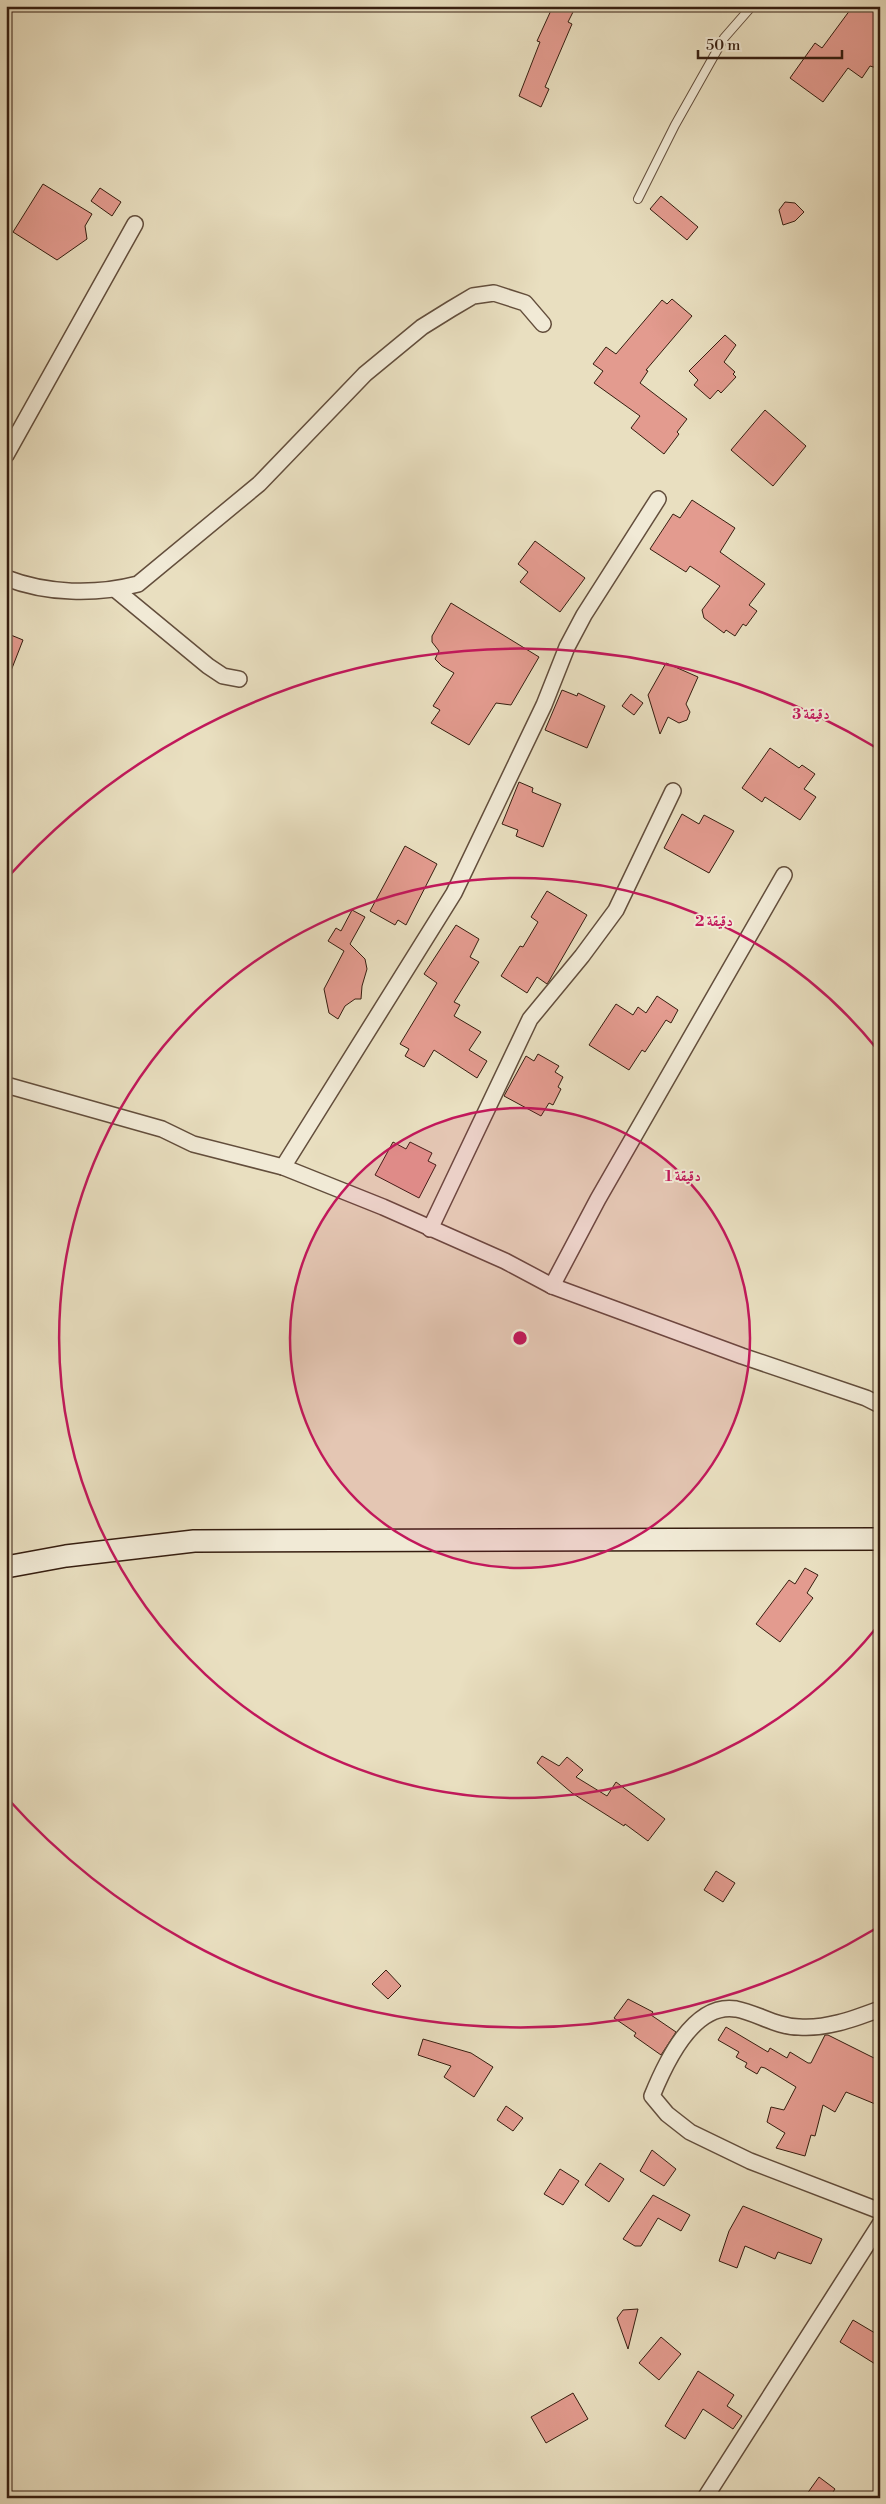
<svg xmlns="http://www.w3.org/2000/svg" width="886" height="2504" viewBox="0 0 886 2504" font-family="'Libre Bodoni',Amiri,serif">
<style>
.building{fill:#e39b8f;stroke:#361e10}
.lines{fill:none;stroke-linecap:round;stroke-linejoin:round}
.lane-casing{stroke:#634e3c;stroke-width:10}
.street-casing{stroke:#634e3c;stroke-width:18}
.secondary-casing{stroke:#361e10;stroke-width:24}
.lane{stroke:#f1ead6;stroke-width:8}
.street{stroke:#f1ead6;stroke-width:15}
.secondary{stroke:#f1ead6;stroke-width:21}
.ring{fill:none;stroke:#c2185b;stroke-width:2.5}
.centre{fill:#c2185b;stroke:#f1ead6;stroke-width:2.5}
.ring-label{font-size:15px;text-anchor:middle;font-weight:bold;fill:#c2185b;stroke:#f1ead6;stroke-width:4;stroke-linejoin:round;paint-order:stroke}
</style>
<rect width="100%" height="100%" fill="#e9dfc0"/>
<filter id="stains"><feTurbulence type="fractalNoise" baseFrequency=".004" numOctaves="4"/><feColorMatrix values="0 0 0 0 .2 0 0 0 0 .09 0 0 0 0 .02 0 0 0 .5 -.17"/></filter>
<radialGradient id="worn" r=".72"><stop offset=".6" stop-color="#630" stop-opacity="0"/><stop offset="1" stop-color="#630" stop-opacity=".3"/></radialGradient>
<!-- building -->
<g class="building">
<polygon points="553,6 576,6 568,22 572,24 545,87 549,89 541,107 519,96 540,42 537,41"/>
<polygon points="853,6 880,6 880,69 870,66 862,78 848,68 823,102 790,78 815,43 822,48"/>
<polygon points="43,184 92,214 85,226 87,239 57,260 13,232"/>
<polygon points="100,188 121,202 112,216 91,201"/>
<polygon points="661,196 698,227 687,240 650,209"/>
<polygon points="785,202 795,203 804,212 795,221 783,225 779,210"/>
<polygon points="672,299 692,316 646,370 648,371 640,383 687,419 677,432 679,434 664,454 631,428 640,416 594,383 603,371 593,364 606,347 616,354 662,300 667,304"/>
<polygon points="725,335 736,345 724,362 735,372 733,374 736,377 721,393 718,390 710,399 694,385 698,380 689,371"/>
<polygon points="765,410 806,446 773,486 731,450"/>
<polygon points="692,500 735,528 720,552 765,584 749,605 757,611 746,626 743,624 735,636 726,630 724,633 704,618 702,610 720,586 690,566 686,572 650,549 673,514 680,518"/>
<polygon points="535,541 585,578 560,612 520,582 528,572 518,564"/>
<polygon points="451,603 539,657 511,705 496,703 469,745 431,723 440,710 433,706 454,673 442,666 435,659 439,651 432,642 432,636"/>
<polygon points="6,633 23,640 7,681 6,680"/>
<polygon points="666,663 698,677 686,704 690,712 687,720 679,723 668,717 660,734 648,695"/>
<polygon points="562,690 577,696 578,693 605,706 587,748 545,730"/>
<polygon points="631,694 643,703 634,715 622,706"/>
<polygon points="770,748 799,768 802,765 815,774 804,789 816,797 800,820 765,797 762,802 742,788"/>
<polygon points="519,782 533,788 532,792 561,804 543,847 516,836 518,830 502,824"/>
<polygon points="682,814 699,824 704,815 734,831 709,873 664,848"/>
<polygon points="405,846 437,864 406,925 398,920 395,925 370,911"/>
<polygon points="547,891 587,915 549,981 547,984 537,977 527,993 501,976 520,946 523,947 538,922 531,917"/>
<polygon points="352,910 365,917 350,944 365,959 367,969 362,986 361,999 355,999 345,1006 338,1019 329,1013 324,989 344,951 328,941 336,928 341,931"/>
<polygon points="456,925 479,939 470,957 479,962 454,1002 460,1005 454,1016 481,1032 469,1050 487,1061 477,1078 434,1050 424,1067 405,1056 409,1049 400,1044 437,983 424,974"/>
<polygon points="657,996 678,1010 671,1023 666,1020 645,1052 642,1050 629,1070 589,1045 616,1004 633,1015 638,1007 646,1013"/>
<polygon points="538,1054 559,1066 555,1072 563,1077 558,1087 561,1089 553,1105 549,1103 541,1116 504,1096 526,1056 534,1061"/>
<polygon points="393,1142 406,1149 410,1142 432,1153 428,1161 436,1165 419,1198 375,1175"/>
<polygon points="805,1568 818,1575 807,1593 813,1598 780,1642 756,1624 789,1580 795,1584"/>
<polygon points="542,1756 559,1766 567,1757 583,1770 576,1777 607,1796 616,1782 665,1819 648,1841 625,1824 624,1826 572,1793 537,1763"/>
<polygon points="716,1871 735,1883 723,1902 704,1890"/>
<polygon points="386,1970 401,1986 388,1999 372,1984"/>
<polygon points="628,1999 653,2012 651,2015 676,2032 661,2055 634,2036 636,2033 614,2018"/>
<polygon points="726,2027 768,2052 770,2048 787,2058 790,2052 808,2063 811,2063 825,2035 828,2035 880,2061 880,2106 846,2092 835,2112 823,2105 815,2136 811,2135 805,2156 776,2148 785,2133 767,2122 771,2107 784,2110 796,2087 765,2068 761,2067 757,2074 745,2067 747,2063 736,2057 739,2052 718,2040"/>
<polygon points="423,2039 471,2053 493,2067 474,2097 444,2077 451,2066 418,2055"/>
<polygon points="506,2106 523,2118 513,2131 497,2120"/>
<polygon points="652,2150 676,2169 664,2186 640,2171"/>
<polygon points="600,2163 624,2179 609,2202 585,2185"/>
<polygon points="560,2169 579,2181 563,2205 544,2194"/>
<polygon points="653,2195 690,2215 681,2231 658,2218 641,2246 635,2246 623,2239"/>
<polygon points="743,2206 822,2239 811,2264 778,2252 775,2259 745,2246 737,2268 719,2261 729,2231"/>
<polygon points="638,2309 628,2349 617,2318 623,2310"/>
<polygon points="853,2320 880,2336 880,2367 840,2342"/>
<polygon points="661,2337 681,2354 659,2380 639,2363"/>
<polygon points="698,2371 734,2395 727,2406 742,2416 733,2429 703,2409 685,2439 665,2426"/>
<polygon points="573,2393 588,2419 546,2443 531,2417"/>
<polygon points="819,2477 835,2489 829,2498 804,2498"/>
</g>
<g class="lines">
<defs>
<polyline id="lane" points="638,199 675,125 724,38 752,6"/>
<g id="street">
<polyline points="6,455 135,224"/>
<path d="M6,578C47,594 96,595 138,584L259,484L365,374L422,327L451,309L473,296L494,293L525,303L543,324"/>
<polyline points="116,590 208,666 223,676 239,679"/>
<polyline points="6,1085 162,1129 193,1144 283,1167 383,1207 505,1261 552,1286 742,1356 866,1398 880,1405"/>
<polyline points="283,1167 454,893 544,705 567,647 584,615 658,499"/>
<polyline points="430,1229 530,1019 582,956 616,910 673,791"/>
<polyline points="552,1286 598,1199 784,875"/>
<path d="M880,2009C853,2019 827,2029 799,2027C777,2027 757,2013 736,2009C693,2002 665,2064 652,2096L667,2114L690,2132L750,2161L880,2211"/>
<polyline points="705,2498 880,2224"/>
</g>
<polyline id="secondary" points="6,1567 66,1556 194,1541 880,1539"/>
</defs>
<!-- lane casing -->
<use href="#lane" class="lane-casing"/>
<!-- street casing -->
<use href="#street" class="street-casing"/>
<!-- secondary casing -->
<use href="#secondary" class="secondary-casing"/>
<!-- lane -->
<use href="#lane" class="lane"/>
<!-- street -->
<use href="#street" class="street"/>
<!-- secondary -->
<use href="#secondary" class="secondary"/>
</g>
<!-- distance rings -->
<circle cx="520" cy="1338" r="230" fill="#c2185b" fill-opacity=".12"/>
<g class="ring">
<circle cx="520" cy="1338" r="230"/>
<path d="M877 1627A460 460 0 1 1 877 1049"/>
<path d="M875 1929A689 689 0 0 1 8 1799M8 877A689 689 0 0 1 875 747"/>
</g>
<circle cx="520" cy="1338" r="8" class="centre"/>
<g class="ring-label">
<text x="811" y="719">3 دقيقة</text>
<text x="714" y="926">2 دقيقة</text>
<text x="683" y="1181">1 دقيقة</text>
</g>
<!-- margin -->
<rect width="886" height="2504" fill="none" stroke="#e9dfc0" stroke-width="25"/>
<rect x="8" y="8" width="871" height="2489" fill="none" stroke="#361e10" stroke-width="2.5"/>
<rect x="12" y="12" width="861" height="2479" fill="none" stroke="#361e10"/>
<!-- scale -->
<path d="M698 50v8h144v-8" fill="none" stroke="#361e10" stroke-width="2.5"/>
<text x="706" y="50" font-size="15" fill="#361e10" stroke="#f1ead6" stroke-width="4" paint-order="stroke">50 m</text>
<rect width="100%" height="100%" filter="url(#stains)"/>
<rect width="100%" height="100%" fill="url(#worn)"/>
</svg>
